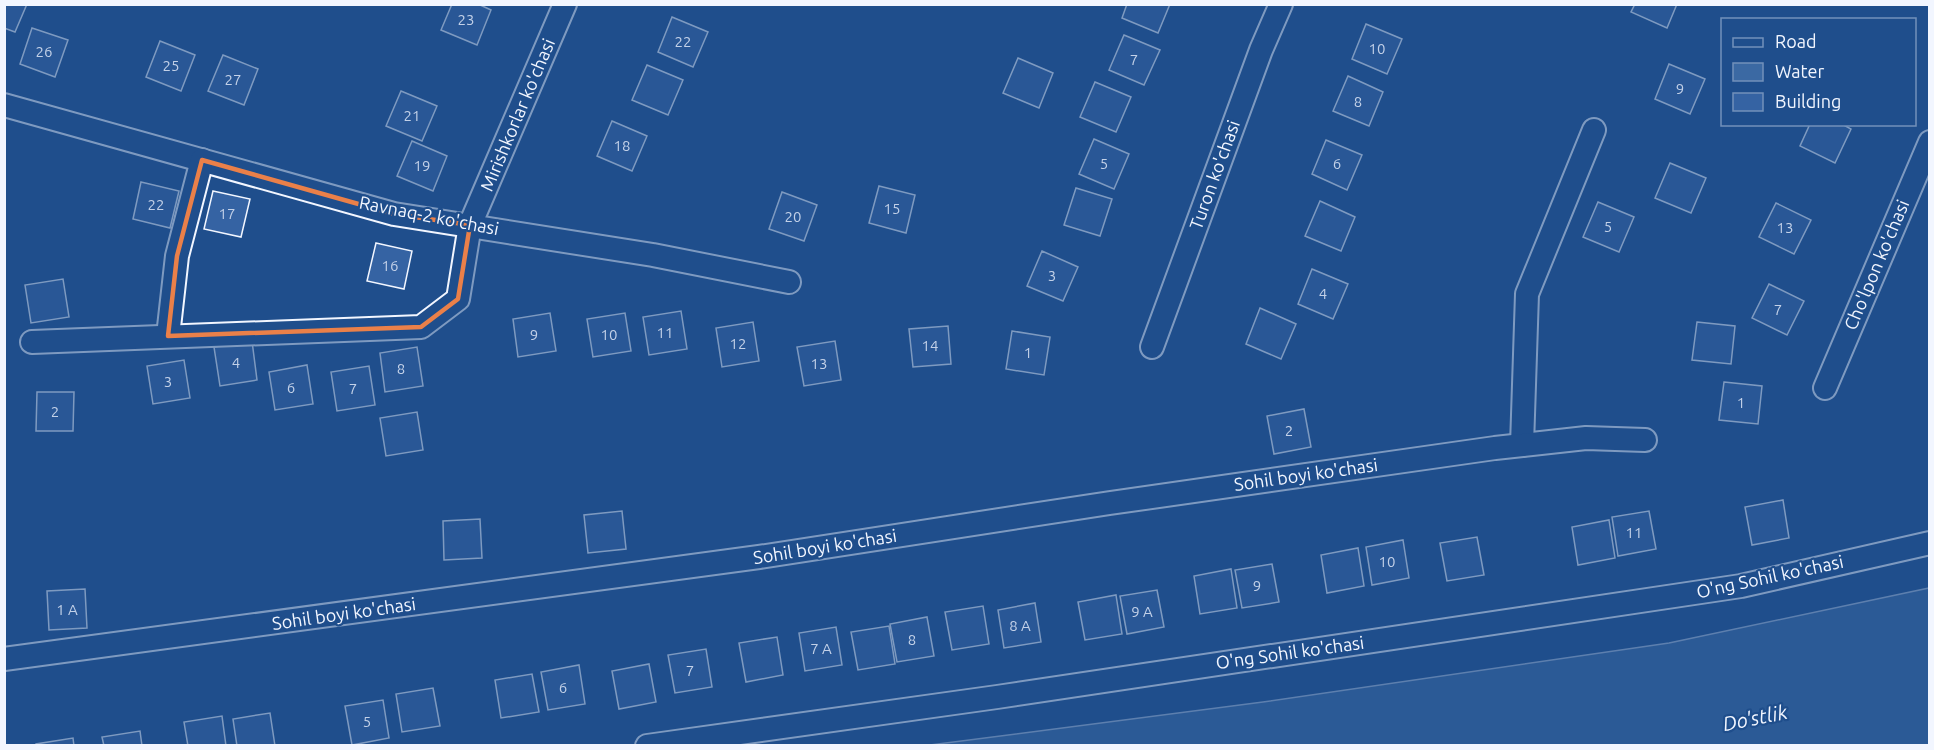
<svg xmlns="http://www.w3.org/2000/svg" width="1934" height="750" viewBox="0 0 1934 750" font-family="Ubuntu,sans-serif">
<style>
.water{fill:#3b69a3;stroke:#a8bbd7;stroke-width:1.5}
.building{fill:#3563a3;stroke:#f2f6ff;stroke-width:1.5}
.lines{fill:none;stroke-linecap:round;stroke-linejoin:round}
.minor-casing{stroke:#f2f6ff;stroke-width:26}
.minor{stroke:#1f4e8c;stroke-width:22}
.marked{fill:none;stroke:#ea8049;stroke-width:4.5;stroke-linejoin:round}
.labels{text-anchor:middle;stroke-width:4.5;stroke-linejoin:round;paint-order:stroke}
.number-label{font-size:15px;fill:#c3d1e8}
.street-label{font-size:18px;fill:#f2f6ff;stroke:#1f4e8c}
.water-label{font-size:20px;font-style:italic;fill:#f2f6ff;stroke:#1f4e8c}
</style>
<rect width="100%" height="100%" fill="#1f4e8c"/>
<!-- water -->
<polygon class="water" points="1929,588 1929,745 930,745 1263,702 1669,643"/>
<!-- building -->
<g class="building">
<polygon points="4,4 27,4 15,32 4,28"/>
<polygon points="452,4 478,4 491,10 477,45 441,30"/>
<polygon points="1127,4 1170,4 1158,33 1122,18"/>
<polygon points="1635,4 1677,4 1667,28 1631,12"/>
<polygon points="672,17 708,32 693,67 658,52"/>
<polygon points="1366,24 1402,39 1387,74 1352,59"/>
<polygon points="32,28 68,40 55,77 20,64"/>
<polygon points="1124,35 1160,50 1144,85 1109,70"/>
<polygon points="160,41 195,55 181,91 146,77"/>
<polygon points="223,55 258,69 244,105 208,91"/>
<polygon points="1018,58 1053,73 1039,108 1003,93"/>
<polygon points="1669,64 1705,79 1690,114 1655,99"/>
<polygon points="647,65 683,80 668,115 632,100"/>
<polygon points="1348,76 1383,92 1369,126 1333,111"/>
<polygon points="1095,82 1131,97 1116,132 1080,117"/>
<polygon points="401,91 437,106 422,141 386,126"/>
<polygon points="612,121 647,136 632,171 597,156"/>
<polygon points="1810,124 1842,124 1851,129 1835,163 1800,146"/>
<polygon points="1094,139 1129,154 1114,189 1079,174"/>
<polygon points="1326,140 1362,155 1347,190 1312,174"/>
<polygon points="412,141 447,156 433,191 397,176"/>
<polygon points="1670,163 1706,178 1691,213 1655,198"/>
<polygon points="141,182 179,191 170,228 133,219"/>
<polygon points="879,186 915,195 906,233 869,223"/>
<polygon points="1076,188 1112,199 1100,236 1064,225"/>
<polygon points="213,191 250,199 241,237 204,229"/>
<polygon points="782,192 817,205 804,241 769,229"/>
<polygon points="1320,201 1355,217 1341,251 1305,236"/>
<polygon points="1598,202 1634,217 1619,252 1583,237"/>
<polygon points="1776,203 1811,220 1794,254 1759,237"/>
<polygon points="376,243 412,251 404,289 367,281"/>
<polygon points="1042,251 1078,267 1063,301 1027,286"/>
<polygon points="1312,269 1348,284 1333,319 1298,304"/>
<polygon points="63,279 69,317 31,323 25,285"/>
<polygon points="1769,284 1804,301 1787,335 1752,318"/>
<polygon points="1260,308 1296,324 1281,359 1246,344"/>
<polygon points="681,311 687,349 649,355 643,317"/>
<polygon points="550,313 556,351 518,357 513,319"/>
<polygon points="625,313 631,351 593,357 587,319"/>
<polygon points="753,322 759,361 722,367 716,328"/>
<polygon points="1697,322 1735,326 1731,364 1692,360"/>
<polygon points="948,326 951,364 913,367 909,329"/>
<polygon points="1012,331 1050,337 1044,375 1006,369"/>
<polygon points="252,341 257,380 220,386 214,347"/>
<polygon points="835,341 841,380 804,386 797,347"/>
<polygon points="417,347 423,386 385,392 380,353"/>
<polygon points="184,360 190,398 153,404 147,366"/>
<polygon points="307,365 313,404 275,410 269,372"/>
<polygon points="369,366 375,405 337,411 331,372"/>
<polygon points="1724,382 1762,386 1758,424 1719,420"/>
<polygon points="37,392 74,392 73,431 36,431"/>
<polygon points="1304,409 1311,447 1274,454 1267,416"/>
<polygon points="417,412 423,450 386,456 380,418"/>
<polygon points="1783,500 1789,538 1752,545 1745,507"/>
<polygon points="622,511 626,549 588,553 584,515"/>
<polygon points="1649,511 1656,549 1618,556 1612,517"/>
<polygon points="480,519 482,558 444,560 443,521"/>
<polygon points="1609,520 1615,558 1578,565 1572,527"/>
<polygon points="1477,537 1484,575 1447,581 1440,543"/>
<polygon points="1403,540 1409,578 1372,585 1366,547"/>
<polygon points="1358,548 1364,586 1327,593 1321,555"/>
<polygon points="1272,564 1279,602 1242,608 1235,570"/>
<polygon points="1231,569 1237,608 1200,614 1194,576"/>
<polygon points="85,589 87,628 49,630 47,591"/>
<polygon points="1157,590 1164,627 1127,634 1120,596"/>
<polygon points="1116,595 1122,634 1085,640 1078,602"/>
<polygon points="1035,603 1041,642 1004,648 998,610"/>
<polygon points="983,606 989,644 952,650 945,612"/>
<polygon points="927,617 934,656 897,662 890,624"/>
<polygon points="889,626 895,664 858,670 851,632"/>
<polygon points="836,627 842,665 805,671 799,633"/>
<polygon points="777,637 783,675 746,682 739,643"/>
<polygon points="706,649 712,687 675,693 668,655"/>
<polygon points="649,664 656,702 619,709 612,671"/>
<polygon points="579,665 585,704 548,710 541,672"/>
<polygon points="532,674 539,712 501,718 495,680"/>
<polygon points="433,688 440,726 402,732 396,694"/>
<polygon points="383,700 389,738 352,745 345,706"/>
<polygon points="270,713 275,746 237,746 233,719"/>
<polygon points="222,716 226,746 188,746 184,722"/>
<polygon points="140,731 142,746 104,746 102,737"/>
<polygon points="73,738 74,746 36,746 36,744"/>
</g>
<g class="lines">
<defs>
<g id="minor">
<polyline points="4,105 394,214 653,255 789,282"/>
<polyline points="168,336 177,256 202,160"/>
<polyline points="32,342 421,327 458,299 470,225 565,4"/>
<polyline points="1152,347 1261,50 1281,4"/>
<polyline points="1825,388 1930,142"/>
<polyline points="1522,445 1527,294 1594,130"/>
<polyline points="4,659 759,557 1110,503 1495,448 1586,438 1645,440"/>
<polyline points="647,746 997,697 1741,586 1930,543"/>
</g>
</defs>
<!-- minor casing -->
<use href="#minor" class="minor-casing"/>
<!-- minor -->
<use href="#minor" class="minor"/>
</g>
<!-- marked area -->
<path d="M0 0H1934V750H0ZM202,160L394,214L470,225L458,299L421,327L168,336L177,256Z" fill="#1f4e8c" fill-opacity=".55" fill-rule="evenodd"/>
<path class="marked" d="M202,160L394,214L470,225L458,299L421,327L168,336L177,256Z"/>
<g class="labels">
<!-- number labels -->
<g class="number-label">
<text x="466" y="25">23</text>
<text x="683" y="47">22</text>
<text x="1377" y="54">10</text>
<text x="44" y="57">26</text>
<text x="1134" y="65">7</text>
<text x="171" y="71">25</text>
<text x="233" y="85">27</text>
<text x="1680" y="94">9</text>
<text x="1358" y="107">8</text>
<text x="412" y="121">21</text>
<text x="622" y="151">18</text>
<text x="1104" y="169">5</text>
<text x="1337" y="169">6</text>
<text x="422" y="171">19</text>
<text x="156" y="210">22</text>
<text x="892" y="214">15</text>
<text x="227" y="219">17</text>
<text x="793" y="222">20</text>
<text x="1608" y="232">5</text>
<text x="1785" y="233">13</text>
<text x="390" y="271">16</text>
<text x="1052" y="281">3</text>
<text x="1323" y="299">4</text>
<text x="1778" y="315">7</text>
<text x="665" y="338">11</text>
<text x="534" y="340">9</text>
<text x="609" y="340">10</text>
<text x="738" y="349">12</text>
<text x="930" y="351">14</text>
<text x="1028" y="358">1</text>
<text x="236" y="368">4</text>
<text x="819" y="369">13</text>
<text x="401" y="374">8</text>
<text x="168" y="387">3</text>
<text x="291" y="393">6</text>
<text x="353" y="394">7</text>
<text x="1741" y="408">1</text>
<text x="55" y="417">2</text>
<text x="1289" y="436">2</text>
<text x="1634" y="538">11</text>
<text x="1387" y="567">10</text>
<text x="1257" y="591">9</text>
<text x="67" y="615">1 А</text>
<text x="1142" y="617">9 А</text>
<text x="1020" y="631">8 А</text>
<text x="912" y="645">8</text>
<text x="821" y="654">7 А</text>
<text x="690" y="676">7</text>
<text x="563" y="693">6</text>
<text x="367" y="727">5</text>
</g>
<!-- street labels -->
<g class="street-label">
<text transform="translate(518 115) rotate(-67)" y="6">Mirishkorlar ko'chasi</text>
<text transform="translate(1215 175) rotate(-70)" y="6">Turon ko'chasi</text>
<text transform="translate(429 216) rotate(11)" y="6">Ravnaq-2 ko'chasi</text>
<text transform="translate(1877 265) rotate(-67)" y="6">Cho'lpon ko'chasi</text>
<text transform="translate(1306 475) rotate(-8)" y="6">Sohil boyi ko'chasi</text>
<text transform="translate(825 547) rotate(-9)" y="6">Sohil boyi ko'chasi</text>
<text transform="translate(1770 577) rotate(-12)" y="6">O'ng Sohil ko'chasi</text>
<text transform="translate(344 614) rotate(-8)" y="6">Sohil boyi ko'chasi</text>
<text transform="translate(1290 653) rotate(-8)" y="6">O'ng Sohil ko'chasi</text>
</g>
<!-- water labels -->
<g class="water-label">
<text transform="translate(1755 718) rotate(-11)" y="7">Do'stlik</text>
</g>
</g>
<!-- border -->
<rect width="1934" height="750" fill="none" stroke="#f2f6ff" stroke-width="12"/>
<!-- legend -->
<rect x="1721" y="18" width="195" height="108" fill="#1f4e8c" stroke="#7391ba" stroke-width="1.5"/>
<rect x="1733" y="38" width="30" height="9" fill="#1f4e8c" stroke="#7391ba" stroke-width="1.5"/>
<text x="1775" y="48" font-size="18" fill="#f2f6ff">Road</text>
<rect x="1733" y="63" width="30" height="18" fill="#3b69a3" stroke="#7391ba" stroke-width="1.5"/>
<text x="1775" y="78" font-size="18" fill="#f2f6ff">Water</text>
<rect x="1733" y="93" width="30" height="18" fill="#3563a3" stroke="#7391ba" stroke-width="1.5"/>
<text x="1775" y="108" font-size="18" fill="#f2f6ff">Building</text>
</svg>
